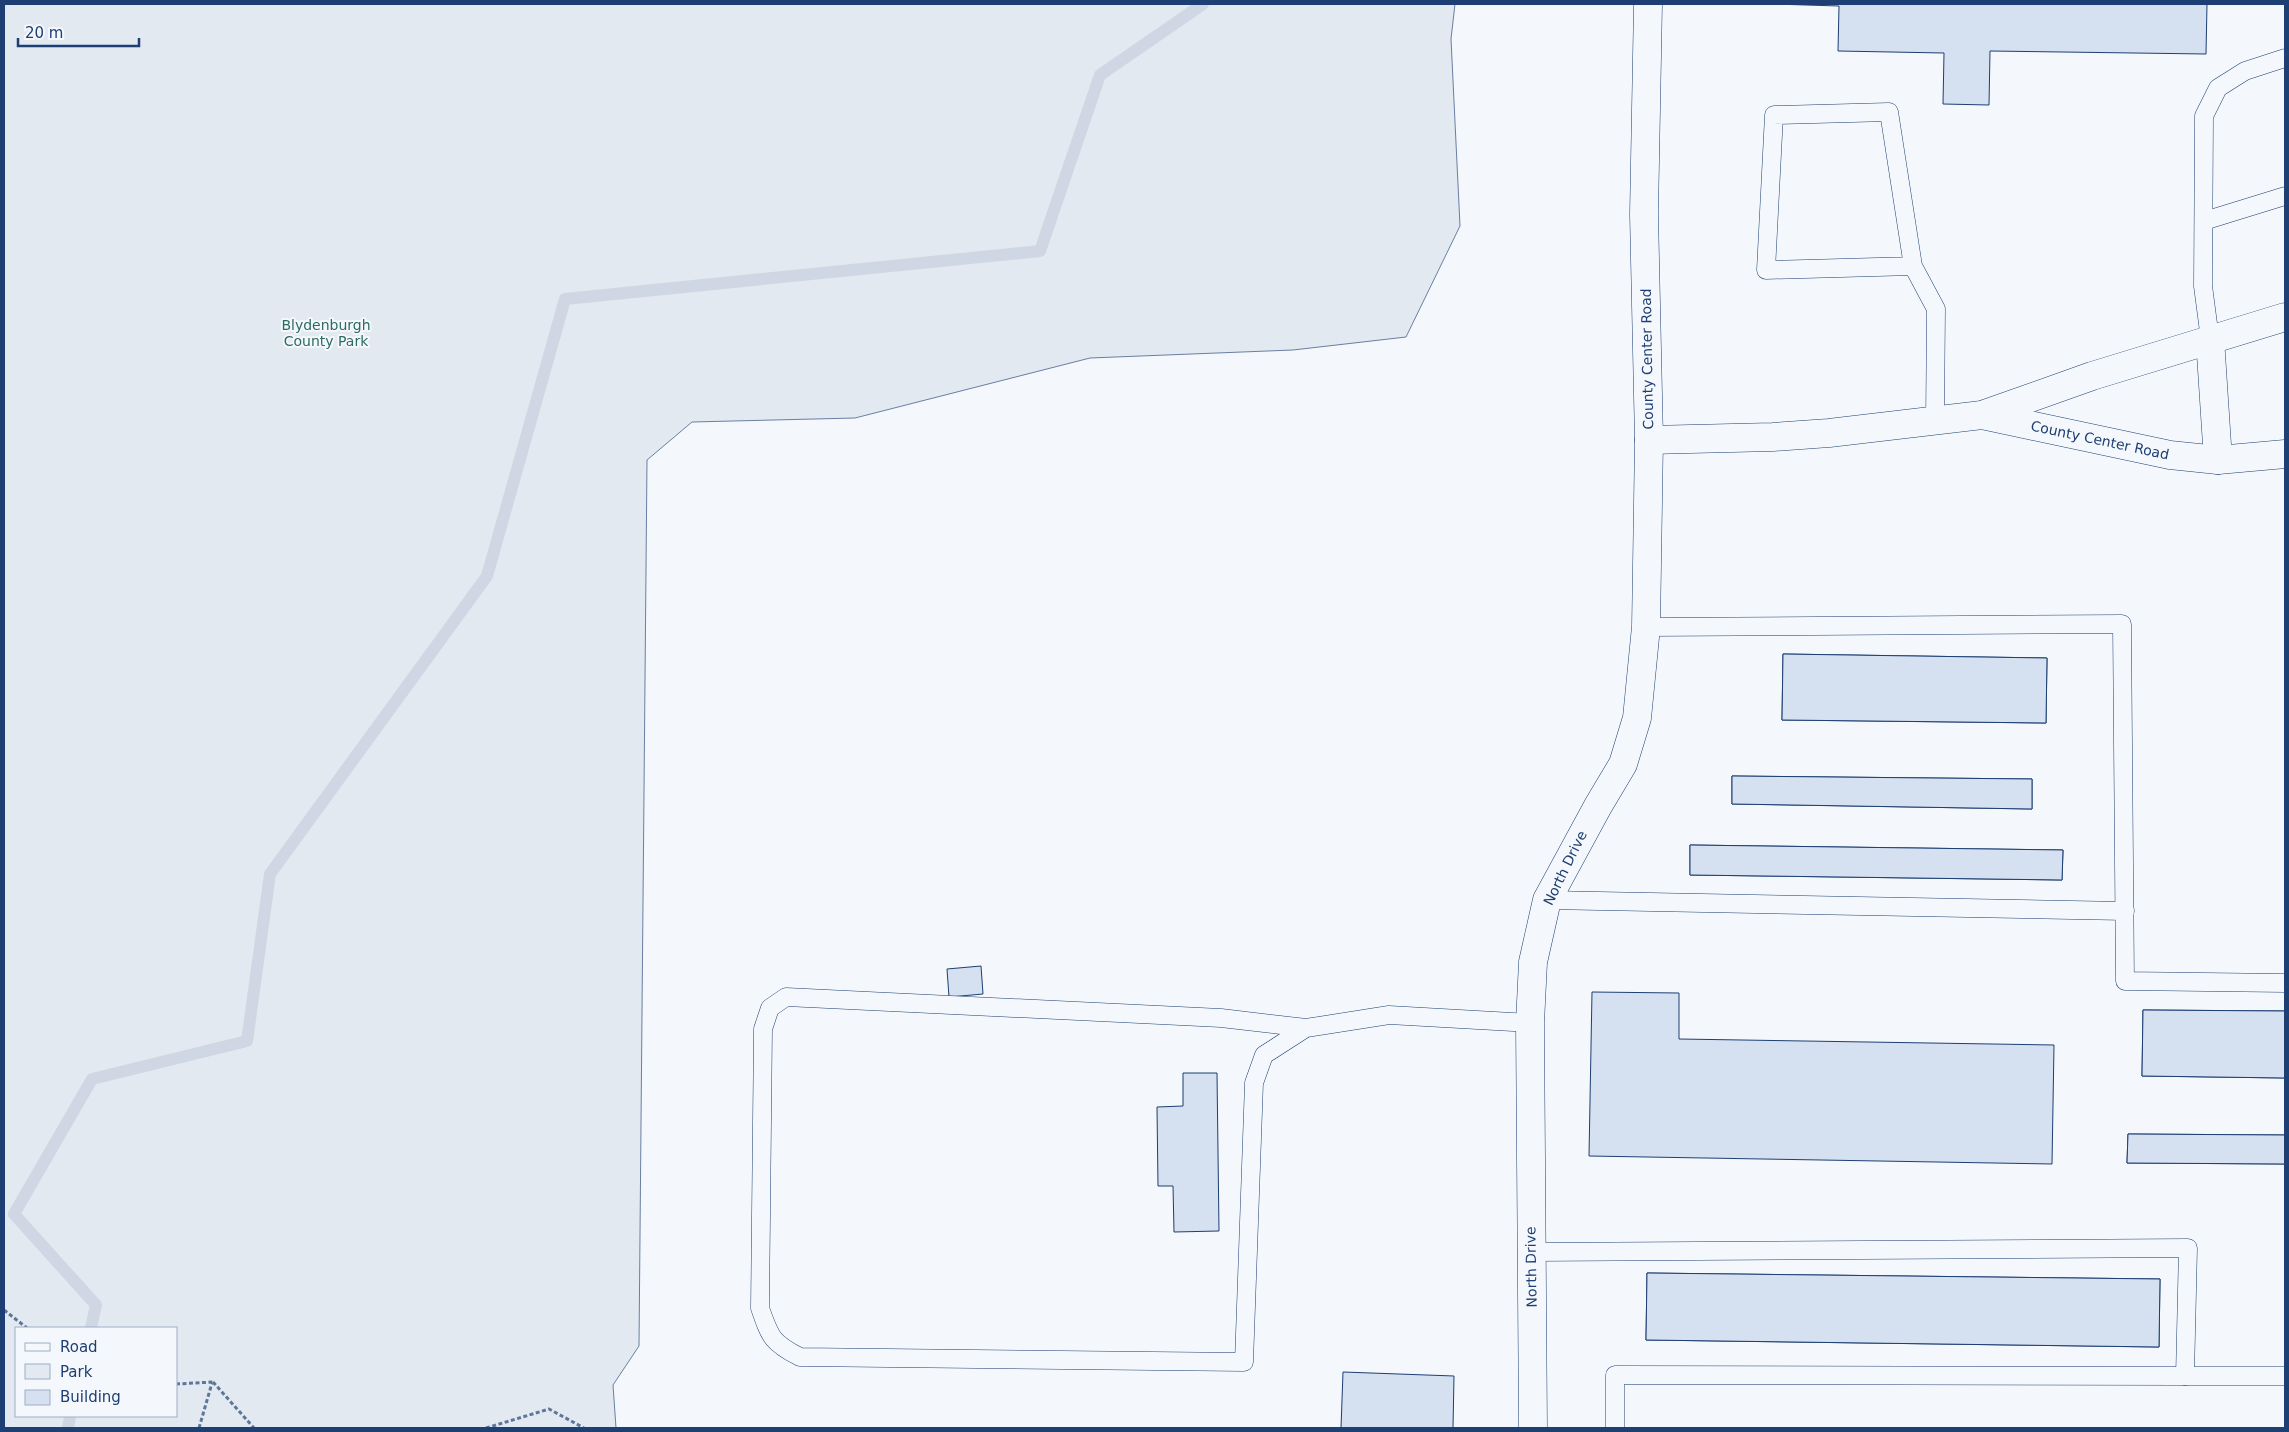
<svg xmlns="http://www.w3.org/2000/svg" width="2289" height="1432" viewBox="0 0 2289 1432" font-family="'DejaVu Sans',sans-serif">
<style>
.green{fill:#e3e9f0;stroke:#687fa3;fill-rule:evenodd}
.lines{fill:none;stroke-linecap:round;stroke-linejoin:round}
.stream{stroke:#cfd7e4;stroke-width:12}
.building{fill:#d5e0f0;stroke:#1d3f73}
.service-casing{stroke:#1d3f73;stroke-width:19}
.minor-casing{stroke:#1d3f73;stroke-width:29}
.tertiary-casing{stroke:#1d3f73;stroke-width:29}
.path{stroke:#5e769c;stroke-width:3;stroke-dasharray:4 2.5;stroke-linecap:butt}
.service{stroke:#f4f7fb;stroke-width:18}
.minor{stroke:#f4f7fb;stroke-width:28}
.tertiary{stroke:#f4f7fb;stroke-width:28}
.labels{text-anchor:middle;stroke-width:4;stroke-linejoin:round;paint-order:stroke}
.park-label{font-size:14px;fill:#2c6c60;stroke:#f4f7fb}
.street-label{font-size:14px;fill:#1d3f73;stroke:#f4f7fb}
</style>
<rect width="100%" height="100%" fill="#f4f7fb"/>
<!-- green -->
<path class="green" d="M4,4H1455L1451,39L1460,226L1406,337L1293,350L1090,358L855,418L692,422L647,460L639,1346L613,1385L616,1428H4ZM16,1328H176V1416H16Z"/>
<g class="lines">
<!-- stream -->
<g class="stream">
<polyline points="91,1328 96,1305 14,1214 92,1079 247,1041 270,874 487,576 565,299 1040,251 1100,75 1203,4"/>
<polyline points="68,1428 70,1416"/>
</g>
</g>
<!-- building -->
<g class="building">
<polygon points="1773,4 2207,4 2206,54 1990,51 1989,105 1943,104 1944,53 1838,51 1839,6"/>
<polygon points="1783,654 2047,658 2046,723 1782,720"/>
<polygon points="1783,654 2047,658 2046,723 1782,720"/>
<polygon points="1732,776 2032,779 2032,809 1732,804"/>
<polygon points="1732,776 2032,779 2032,809 1732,804"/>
<polygon points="1690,845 2063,850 2062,880 1690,875"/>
<polygon points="1690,845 2063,850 2062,880 1690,875"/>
<polygon points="981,966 983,994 949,997 947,969"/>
<polygon points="1592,992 1679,993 1679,1039 2054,1045 2052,1164 1589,1156"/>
<polygon points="2143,1010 2285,1011 2285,1078 2142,1076"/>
<polygon points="2143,1010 2285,1011 2285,1078 2142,1076"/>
<polygon points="1183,1073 1217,1073 1219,1231 1174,1232 1173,1186 1158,1186 1157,1107 1183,1106"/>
<polygon points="2128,1134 2285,1135 2285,1164 2127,1163"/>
<polygon points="2128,1134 2285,1135 2285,1164 2127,1163"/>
<polygon points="1647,1273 2160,1279 2159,1347 1646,1340"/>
<polygon points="1647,1273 2160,1279 2159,1347 1646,1340"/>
<polygon points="1343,1372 1454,1376 1453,1428 1341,1428"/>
</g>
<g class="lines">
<defs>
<g id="service">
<polyline points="2204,221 2285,196"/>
<polyline points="1913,266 1766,270 1774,115 1889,112 1913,266 1936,309 1935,421"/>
<polyline points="2210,339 2203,286 2204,116 2218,88 2245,71 2285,58"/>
<polyline points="1646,627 2122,624 2125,981 2285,983"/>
<polyline points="1547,900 2125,911"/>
<path d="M1306,1028L1221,1018L786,997L770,1008L763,1029L760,1308C770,1337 772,1343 800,1357L1244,1362L1254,1083L1264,1055L1306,1028L1389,1015L1530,1023"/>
<polyline points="1531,1252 2188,1248 2185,1376 2285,1376"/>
<polyline points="1615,1428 1615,1375 2185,1376"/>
</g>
<g id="minor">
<polyline points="2210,339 2218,460"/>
<polyline points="1982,415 2170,455 2218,460 2285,454"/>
<polyline points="1649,440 1773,437 1829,433 1982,415 2092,376 2285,317"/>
</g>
<polyline id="tertiary" points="1533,1428 1530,1023 1533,962 1547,900 1598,806 1623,764 1637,718 1646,627 1649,440 1644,214 1648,4"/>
</defs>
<!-- service casing -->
<use href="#service" class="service-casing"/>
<!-- minor casing -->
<use href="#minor" class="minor-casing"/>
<!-- tertiary casing -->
<use href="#tertiary" class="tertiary-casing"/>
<!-- path -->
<g class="path">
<polyline points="4,1310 27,1328"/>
<polyline points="213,1382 254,1428"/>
<polyline points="176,1384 213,1382"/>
<polyline points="199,1428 212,1383"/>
<polyline points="486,1428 549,1409 584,1428"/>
</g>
<!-- service -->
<use href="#service" class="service"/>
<!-- minor -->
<use href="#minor" class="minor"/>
<!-- tertiary -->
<use href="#tertiary" class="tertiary"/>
</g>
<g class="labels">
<!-- park labels -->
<g class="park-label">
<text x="326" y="330">Blydenburgh<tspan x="326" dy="16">County Park</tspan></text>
</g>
<!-- street labels -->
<g class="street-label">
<text transform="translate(1647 359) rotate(-91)" y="5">County Center Road</text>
<text transform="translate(2100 440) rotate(12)" y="5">County Center Road</text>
<text transform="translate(1565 868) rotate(-64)" y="5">North Drive</text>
<text transform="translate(1531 1267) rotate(-91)" y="5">North Drive</text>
</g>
</g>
<!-- border -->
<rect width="2289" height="1432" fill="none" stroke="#1d3f73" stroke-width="10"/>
<!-- legend -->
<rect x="15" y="1327" width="162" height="90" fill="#f4f7fb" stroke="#9eadc5"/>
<rect x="25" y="1343" width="25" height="8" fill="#f4f7fb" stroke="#9eadc5"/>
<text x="60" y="1352" font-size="15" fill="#1d3f73">Road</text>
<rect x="25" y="1364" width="25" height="15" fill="#e3e9f0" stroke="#9eadc5"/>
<text x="60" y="1377" font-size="15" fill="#1d3f73">Park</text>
<rect x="25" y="1390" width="25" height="15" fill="#d5e0f0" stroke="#9eadc5"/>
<text x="60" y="1402" font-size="15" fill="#1d3f73">Building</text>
<!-- scale -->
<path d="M18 38v8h121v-8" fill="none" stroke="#1d3f73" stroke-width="2.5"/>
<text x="25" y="38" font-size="15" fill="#1d3f73" stroke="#f4f7fb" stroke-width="4" paint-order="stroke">20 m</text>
</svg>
